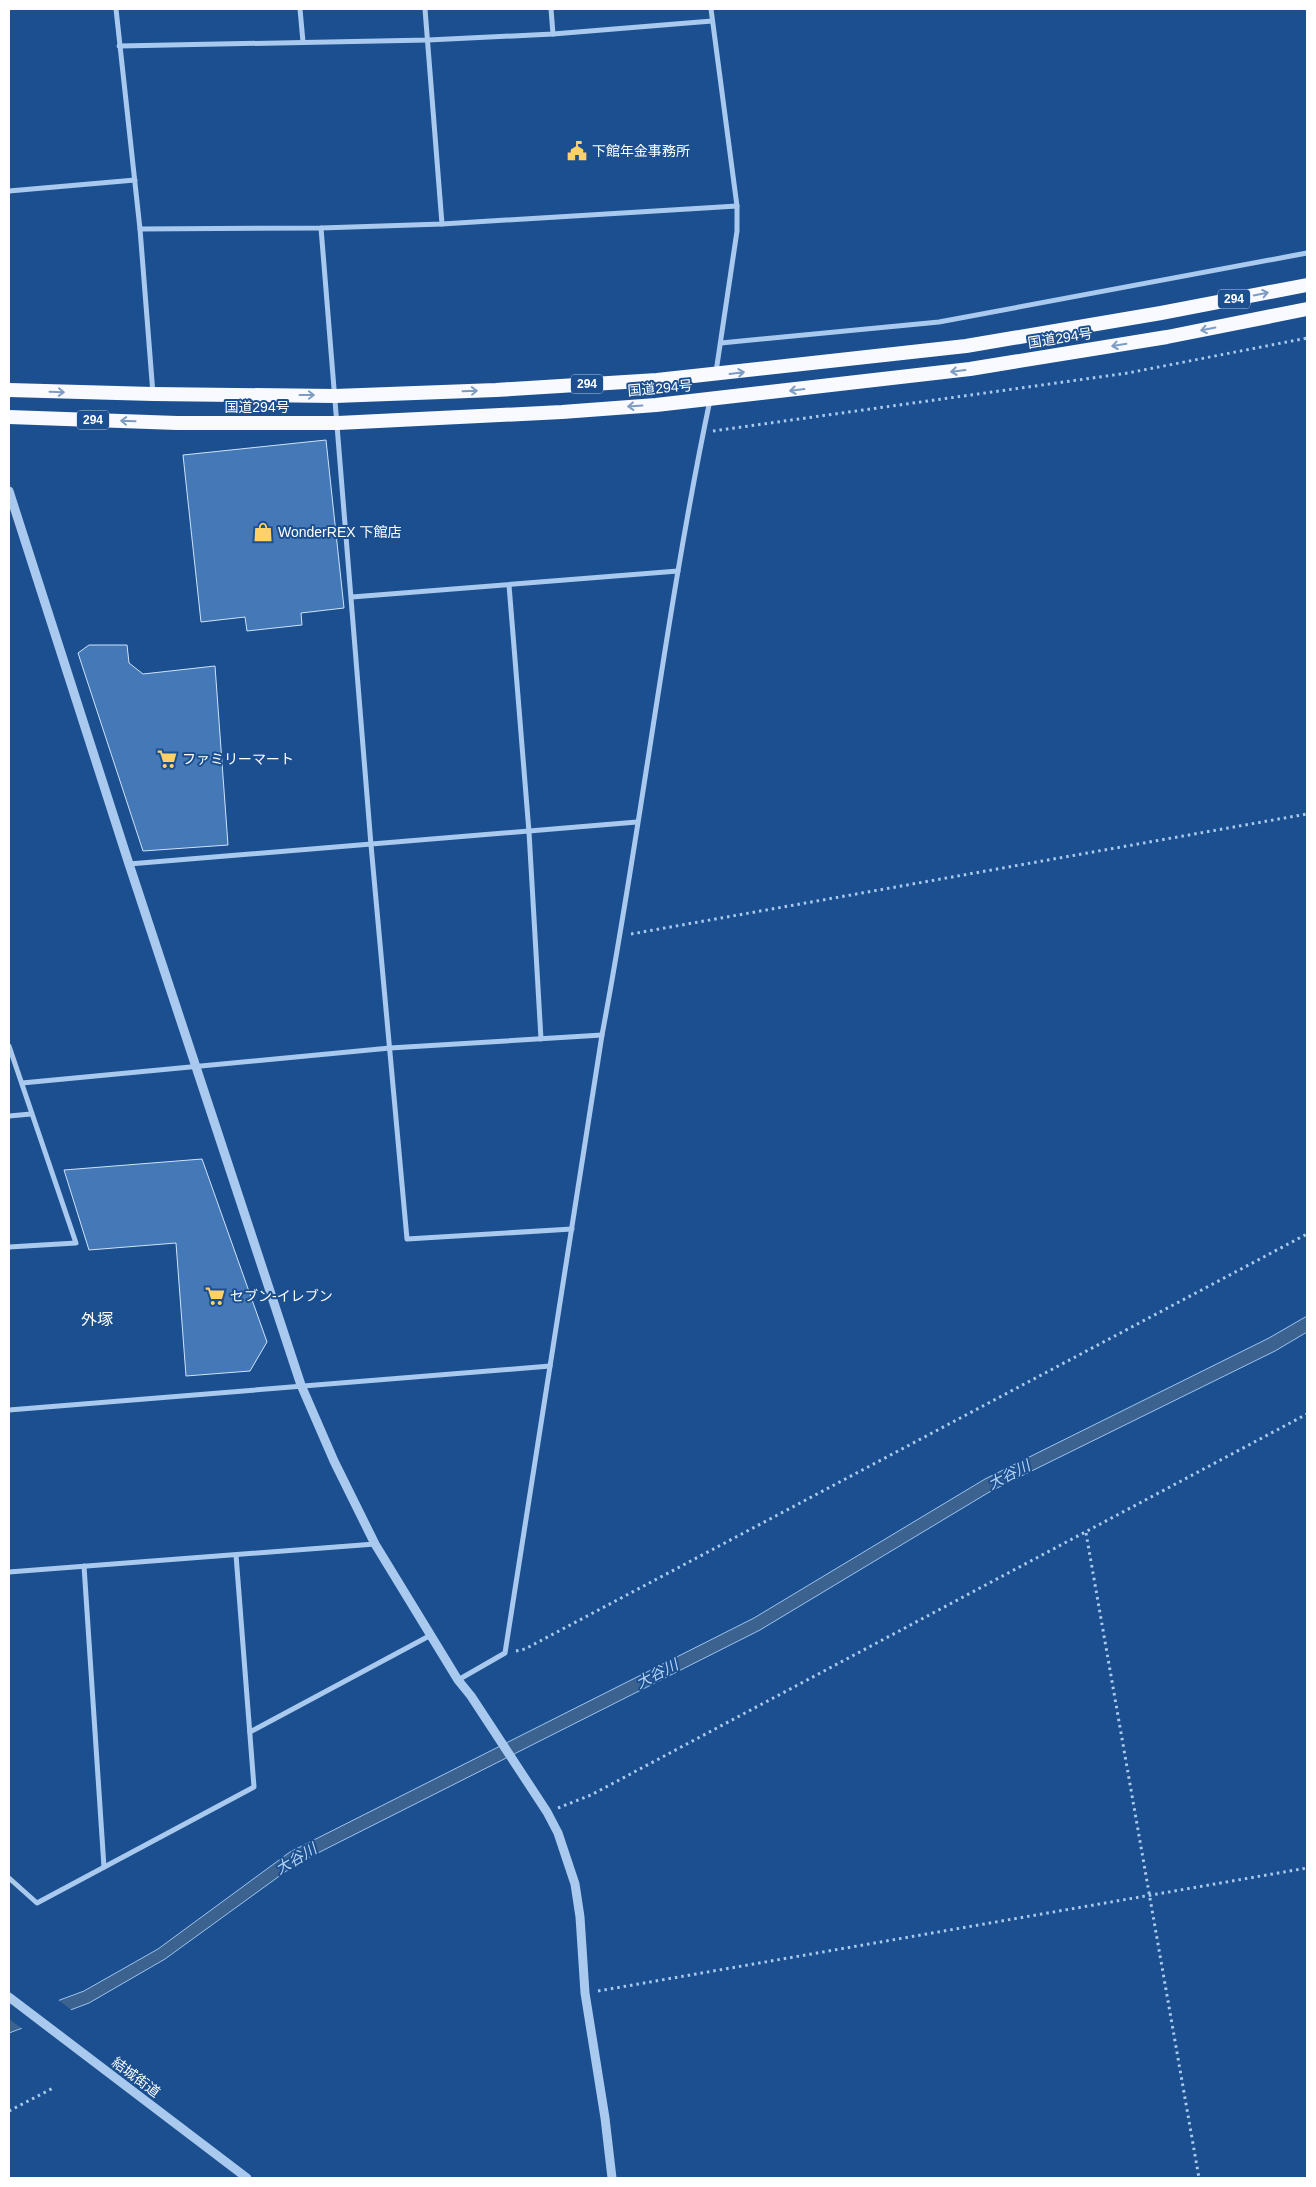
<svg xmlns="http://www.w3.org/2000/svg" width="1316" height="2187" viewBox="0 0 1316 2187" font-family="Arial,'Noto Sans JP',sans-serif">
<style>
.water{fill:#3c6290;stroke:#9cc4f0}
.pier{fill:#1b4f8f}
.building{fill:#4478b7;stroke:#cfe3fa}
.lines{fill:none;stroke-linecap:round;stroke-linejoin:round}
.path{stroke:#a9c9ee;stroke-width:3;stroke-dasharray:2.5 4;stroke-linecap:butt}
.minor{stroke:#a9c9ee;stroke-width:5}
.tertiary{stroke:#a9c9ee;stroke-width:9}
.trunk{stroke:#f8faff;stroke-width:14}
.oneway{stroke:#7e9cc1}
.labels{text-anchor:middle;stroke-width:4;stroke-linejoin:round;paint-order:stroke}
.shield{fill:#1b4f8f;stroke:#bbcadd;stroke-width:1}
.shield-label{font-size:12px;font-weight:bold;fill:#fff}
.poi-label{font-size:14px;fill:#fff;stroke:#1b4f8f;text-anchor:start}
.street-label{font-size:14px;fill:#fff;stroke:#1b4f8f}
.water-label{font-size:15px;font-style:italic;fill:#b5d3f5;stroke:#1b4f8f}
.quarter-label{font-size:16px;fill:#fff;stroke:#1b4f8f}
</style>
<rect width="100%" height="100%" fill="#1b4f8f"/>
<!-- water -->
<polygon class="water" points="1307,1316 1307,1332 1275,1351 991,1491 760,1630 296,1864 165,1959 89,2003 9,2033 9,2019 84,1991 158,1949 290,1852 754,1618 985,1479 1269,1338"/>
<!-- pier -->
<polygon class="pier" points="57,1999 74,2012 24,2030 9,2019 9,2016"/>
<!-- building -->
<g class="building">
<polygon points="326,440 344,608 301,613 302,625 247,631 245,617 201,622 183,455"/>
<polygon points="89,645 127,645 129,663 143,674 215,666 228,845 143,851 78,653"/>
<polygon points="202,1159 267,1342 250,1371 186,1376 176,1243 89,1250 64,1170"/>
</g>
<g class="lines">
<!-- path -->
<g class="path">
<polyline points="713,431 1128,373 1307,338"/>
<polyline points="631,934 1307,814"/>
<polyline points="1086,1533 1199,2178"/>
<polyline points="516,1651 525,1649 1307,1234"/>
<polyline points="558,1808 591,1795 1307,1414"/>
<polyline points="598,1991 1307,1868"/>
<polyline points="9,2111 55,2087"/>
</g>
<!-- minor -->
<g class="minor">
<polyline points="116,9 140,229 153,394"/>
<polyline points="300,9 303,42"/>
<polyline points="425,9 442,224"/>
<polyline points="551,9 553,34"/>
<polyline points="711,9 737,206 737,231 716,372"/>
<polyline points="119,46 428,40 553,34 712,21"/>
<polyline points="9,191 135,180"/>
<polyline points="321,228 371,845 407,1239 572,1229"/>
<polyline points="140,229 321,228 442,224 737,206"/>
<polyline points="721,343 939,322 1307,253"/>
<polyline points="509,585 529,832 541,1039"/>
<polyline points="352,597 678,571"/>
<polyline points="129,864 637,822"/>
<polyline points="9,1046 76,1243 9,1247"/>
<polyline points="22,1083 390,1048 602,1035"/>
<polyline points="9,1116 31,1114"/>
<polyline points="9,1410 550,1366"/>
<polyline points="84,1566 104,1867"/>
<polyline points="9,1572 375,1544"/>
<path d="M458,1680L505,1653L602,1035C642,824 666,610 710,400"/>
<polyline points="250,1732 431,1635"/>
<polyline points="9,1878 37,1903 254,1787 236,1555"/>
</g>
<!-- tertiary -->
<g class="tertiary">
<polyline points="9,491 129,864 301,1385 334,1461 375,1544 458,1680 471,1696 547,1812 558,1833 575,1884 580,1917 585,1993 605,2118 612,2178"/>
<polyline points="9,1997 247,2178"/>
</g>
<!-- trunk -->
<g class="trunk">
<polyline points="9,390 153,394 335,396 496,390 657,380 966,346 1161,313 1307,285"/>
<polyline points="9,417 177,423 338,423 562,412 656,405 970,369 1167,337 1307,309"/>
</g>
</g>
<!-- one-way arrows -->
<defs><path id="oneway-shaft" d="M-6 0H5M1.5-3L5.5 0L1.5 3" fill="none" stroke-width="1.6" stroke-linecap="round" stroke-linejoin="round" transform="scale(1.25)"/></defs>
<g class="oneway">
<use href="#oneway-shaft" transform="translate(1261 294) rotate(-11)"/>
<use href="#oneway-shaft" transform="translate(1208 329) rotate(169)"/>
<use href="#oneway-shaft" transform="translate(1119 345) rotate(171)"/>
<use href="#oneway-shaft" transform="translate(958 371) rotate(173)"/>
<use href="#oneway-shaft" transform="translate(737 373) rotate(-7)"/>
<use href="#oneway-shaft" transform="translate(797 390) rotate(173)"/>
<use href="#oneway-shaft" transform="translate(470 391) rotate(-2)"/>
<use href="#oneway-shaft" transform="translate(57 392) rotate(2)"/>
<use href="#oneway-shaft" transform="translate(307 395)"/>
<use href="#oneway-shaft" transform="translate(635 406) rotate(176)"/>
<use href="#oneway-shaft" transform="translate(128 421) rotate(-178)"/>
</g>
<!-- icons -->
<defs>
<symbol id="civic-bare" viewBox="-9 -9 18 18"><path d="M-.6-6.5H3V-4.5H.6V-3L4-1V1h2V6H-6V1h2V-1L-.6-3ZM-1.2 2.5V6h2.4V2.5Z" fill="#ffd166" stroke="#1b4f8f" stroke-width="2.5" paint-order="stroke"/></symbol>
<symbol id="shop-bare" viewBox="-9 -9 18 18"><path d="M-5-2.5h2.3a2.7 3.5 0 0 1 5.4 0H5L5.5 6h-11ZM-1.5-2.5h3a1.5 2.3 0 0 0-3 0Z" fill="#ffd166" stroke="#1b4f8f" stroke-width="2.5" paint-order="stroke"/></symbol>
<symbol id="supermarket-bare" viewBox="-9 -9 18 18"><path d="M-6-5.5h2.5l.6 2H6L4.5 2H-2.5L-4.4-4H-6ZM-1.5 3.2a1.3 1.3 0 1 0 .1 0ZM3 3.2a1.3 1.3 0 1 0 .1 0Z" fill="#ffd166" stroke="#1b4f8f" stroke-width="2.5" paint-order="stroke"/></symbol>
</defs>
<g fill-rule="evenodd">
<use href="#civic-bare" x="563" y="137" width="28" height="28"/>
<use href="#shop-bare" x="249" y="518" width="28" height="28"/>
<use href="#supermarket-bare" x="153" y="745" width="28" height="28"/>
<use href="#supermarket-bare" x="201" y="1282" width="28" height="28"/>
</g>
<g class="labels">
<!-- shield labels -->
<g class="shield">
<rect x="1218" y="289.5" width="32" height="19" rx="4"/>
<rect x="571" y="374.5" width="32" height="19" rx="4"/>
<rect x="77" y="410.5" width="32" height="19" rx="4"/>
</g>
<g class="shield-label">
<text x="1234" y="303">294</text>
<text x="587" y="388">294</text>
<text x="93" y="424">294</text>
</g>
<!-- poi labels -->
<g class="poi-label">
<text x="592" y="156">下館年金事務所</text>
<text x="278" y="537">WonderREX 下館店</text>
<text x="182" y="764">ファミリーマート</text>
<text x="230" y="1301">セブン-イレブン</text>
</g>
<!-- street labels -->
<g class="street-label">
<text transform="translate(1060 338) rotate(-9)" y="5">国道294号</text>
<text transform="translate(660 388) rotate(-5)" y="5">国道294号</text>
<text x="257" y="412">国道294号</text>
<text transform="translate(136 2077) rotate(37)" y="5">結城街道</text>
</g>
<!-- water labels -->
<g class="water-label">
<text transform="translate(1009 1475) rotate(-27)" y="5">大谷川</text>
<text transform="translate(657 1674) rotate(-27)" y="5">大谷川</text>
<text transform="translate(296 1859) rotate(-31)" y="5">大谷川</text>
</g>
<!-- quarter labels -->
<g class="quarter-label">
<text x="97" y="1325">外塚</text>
</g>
</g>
<!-- border -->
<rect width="1316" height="2187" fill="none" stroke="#ffffff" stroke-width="20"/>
</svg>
